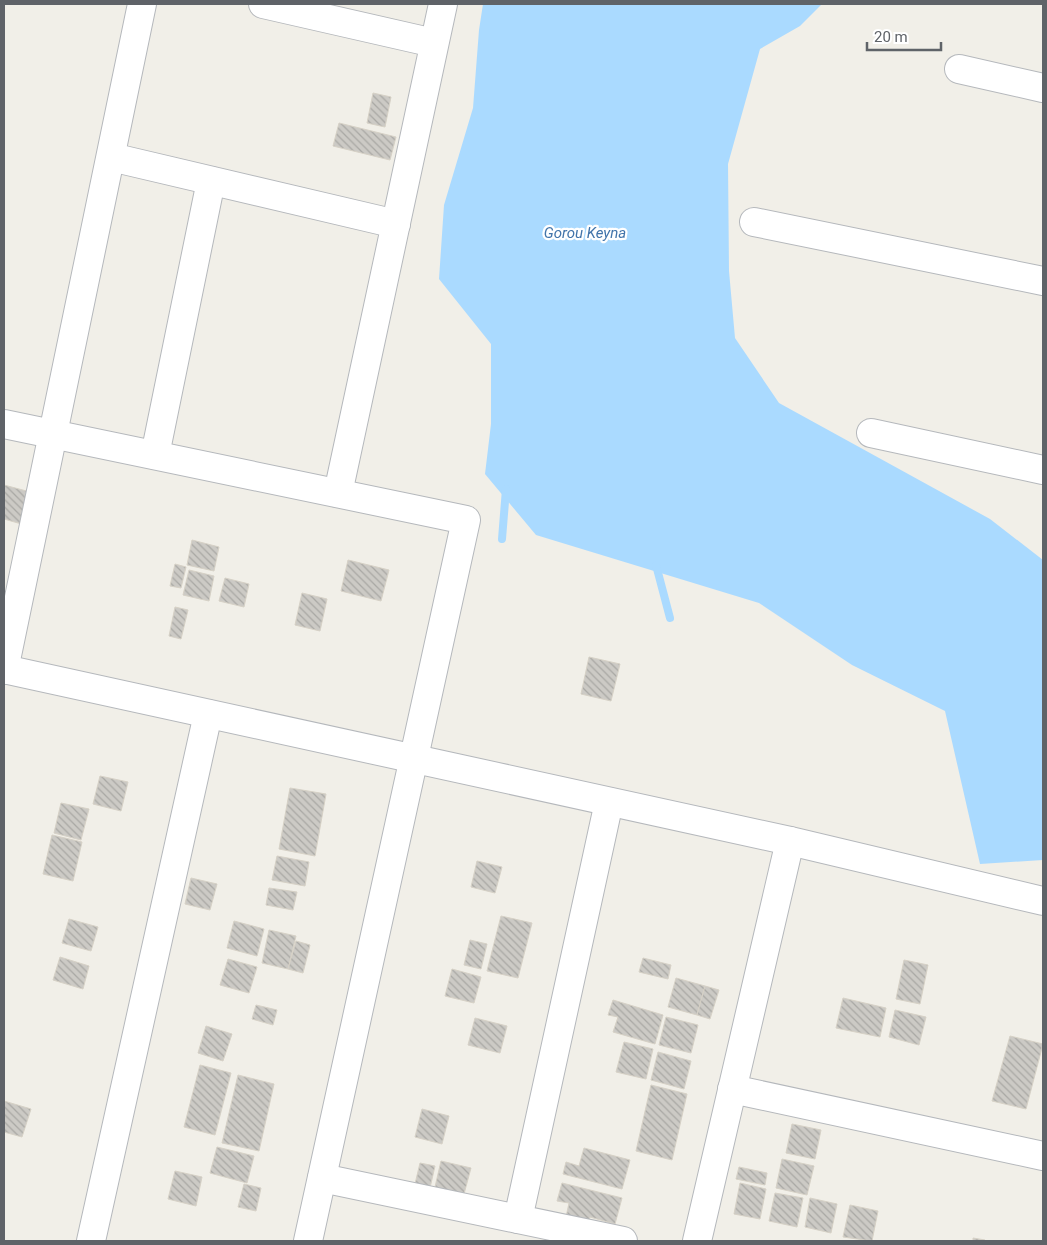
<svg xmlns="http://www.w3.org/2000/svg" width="1047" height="1245" viewBox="0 0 1047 1245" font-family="Roboto,sans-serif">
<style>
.water{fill:#aadaff}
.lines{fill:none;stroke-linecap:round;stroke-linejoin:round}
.stream{stroke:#aadaff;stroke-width:8}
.building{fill:url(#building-back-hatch);stroke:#d6d1c6}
.minor-casing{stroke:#b5b8bc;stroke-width:30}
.minor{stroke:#fff;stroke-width:28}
.labels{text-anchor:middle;stroke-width:4.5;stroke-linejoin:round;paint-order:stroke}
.water-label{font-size:15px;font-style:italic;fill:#4174aa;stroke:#fff}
</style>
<defs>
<pattern id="building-back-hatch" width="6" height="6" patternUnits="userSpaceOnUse" patternTransform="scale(1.25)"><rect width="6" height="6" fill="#cccac5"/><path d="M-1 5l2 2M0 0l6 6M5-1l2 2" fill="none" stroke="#a9a8a4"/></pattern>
</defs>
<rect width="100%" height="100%" fill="#f1efe8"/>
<!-- water -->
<polygon class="water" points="483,4 822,4 800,26 760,49 728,164 729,271 735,338 779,403 990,519 1043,560 1043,860 980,864 945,711 852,665 759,603 536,535 485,474 491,424 491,344 439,279 444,205 473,108 479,30"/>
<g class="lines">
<!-- stream -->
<g class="stream">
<polyline points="502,539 506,489"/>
<polyline points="656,565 670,618"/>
</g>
</g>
<!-- building -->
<g class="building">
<polygon points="373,93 391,97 385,127 367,123"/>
<polygon points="339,123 396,137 390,160 333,146"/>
<polygon points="4,485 34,493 25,525 4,519"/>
<polygon points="192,540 219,547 214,571 187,565"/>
<polygon points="348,560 389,570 381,601 341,591"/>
<polygon points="175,564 186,567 181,588 170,586"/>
<polygon points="189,570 214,576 209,601 183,595"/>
<polygon points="225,578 249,584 244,607 219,601"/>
<polygon points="302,593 327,599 320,631 295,625"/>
<polygon points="175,607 188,610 181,639 169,636"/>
<polygon points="589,657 620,664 611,701 581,694"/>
<polygon points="100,776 128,782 121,811 93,804"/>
<polygon points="290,788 326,794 315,856 279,849"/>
<polygon points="61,803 89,809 81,840 54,833"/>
<polygon points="52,835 82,842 73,881 43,874"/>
<polygon points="277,856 309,862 305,886 272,880"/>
<polygon points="477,861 502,867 495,893 471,887"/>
<polygon points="191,878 217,884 210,910 185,904"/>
<polygon points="269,888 297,892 293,910 266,905"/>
<polygon points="501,916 532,923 518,978 487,971"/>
<polygon points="69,919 98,927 91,951 62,943"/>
<polygon points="234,921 264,929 257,956 227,948"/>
<polygon points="269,930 296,936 288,969 262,963"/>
<polygon points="470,940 487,944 481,969 464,965"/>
<polygon points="296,941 310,945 303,973 288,969"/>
<polygon points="60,957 89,966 83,989 53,980"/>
<polygon points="643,958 671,965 668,979 639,972"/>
<polygon points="228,959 257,967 249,993 220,985"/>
<polygon points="904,960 928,965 920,1004 896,999"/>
<polygon points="452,969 481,977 474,1003 445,996"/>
<polygon points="676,978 705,986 697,1015 668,1007"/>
<polygon points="705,986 719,990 710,1019 697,1015"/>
<polygon points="843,998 886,1008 880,1037 836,1028"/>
<polygon points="613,1000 663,1015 655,1044 613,1032 618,1017 608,1015"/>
<polygon points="256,1005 277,1010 273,1025 252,1019"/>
<polygon points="895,1010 926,1017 919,1045 889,1037"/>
<polygon points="666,1017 698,1025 691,1053 659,1045"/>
<polygon points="475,1018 507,1026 500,1053 468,1045"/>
<polygon points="206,1026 232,1034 223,1061 198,1053"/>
<polygon points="1010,1036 1043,1044 1026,1109 992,1101"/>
<polygon points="624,1042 653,1049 646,1079 616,1072"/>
<polygon points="658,1052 691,1061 684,1089 651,1080"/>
<polygon points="200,1065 231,1073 215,1135 184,1127"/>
<polygon points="238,1075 274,1084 259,1151 222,1143"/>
<polygon points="651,1085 687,1094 672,1160 636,1151"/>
<polygon points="4,1101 31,1109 22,1137 4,1132"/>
<polygon points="422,1109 449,1116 442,1144 415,1137"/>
<polygon points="792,1124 821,1130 815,1159 786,1153"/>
<polygon points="217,1147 254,1156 247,1183 210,1173"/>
<polygon points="584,1148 630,1160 622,1189 563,1174 566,1162 579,1166"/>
<polygon points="782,1159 814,1166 807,1195 776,1188"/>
<polygon points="441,1161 471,1168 464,1194 435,1187"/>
<polygon points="420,1163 435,1166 430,1188 415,1184"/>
<polygon points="739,1167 767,1173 765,1185 736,1179"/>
<polygon points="175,1171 202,1177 196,1206 168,1199"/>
<polygon points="562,1183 622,1198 615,1224 590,1217 588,1223 566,1217 569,1203 557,1201"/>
<polygon points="740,1183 766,1189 760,1219 734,1214"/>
<polygon points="244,1184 261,1188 256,1211 238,1207"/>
<polygon points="775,1193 803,1198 797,1227 769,1221"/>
<polygon points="810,1198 837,1204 831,1233 805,1227"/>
<polygon points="850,1205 878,1211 872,1241 843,1237"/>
<polygon points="973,1238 985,1240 984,1241 973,1241"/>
</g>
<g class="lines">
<defs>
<g id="minor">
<polyline points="263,4 434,43"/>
<polyline points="959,69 1043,88"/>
<polyline points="111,157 396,224"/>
<polyline points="754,222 1043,281"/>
<polyline points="4,424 466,520 308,1241"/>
<polyline points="871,433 1043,470"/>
<polyline points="155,455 211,181"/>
<polyline points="338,493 443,4"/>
<polyline points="4,669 790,841 1043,901"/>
<polyline points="4,670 142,4"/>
<polyline points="732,1089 1043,1156"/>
<polyline points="322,1178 623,1241"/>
<polyline points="518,1219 609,802"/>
<polyline points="91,1241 208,714"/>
<polyline points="697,1241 790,841"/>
</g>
</defs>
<!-- minor casing -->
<use href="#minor" class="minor-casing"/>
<!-- minor -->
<use href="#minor" class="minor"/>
</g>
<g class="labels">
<!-- water labels -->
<g class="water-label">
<text x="585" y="238">Gorou Keyna</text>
</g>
</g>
<!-- border -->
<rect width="1047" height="1245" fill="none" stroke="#5f6368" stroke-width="10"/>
<!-- scale -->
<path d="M867 42v8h74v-8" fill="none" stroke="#5f6368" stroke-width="2.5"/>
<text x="874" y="42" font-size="15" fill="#5f6368" stroke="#ffffff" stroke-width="4" paint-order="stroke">20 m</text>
</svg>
